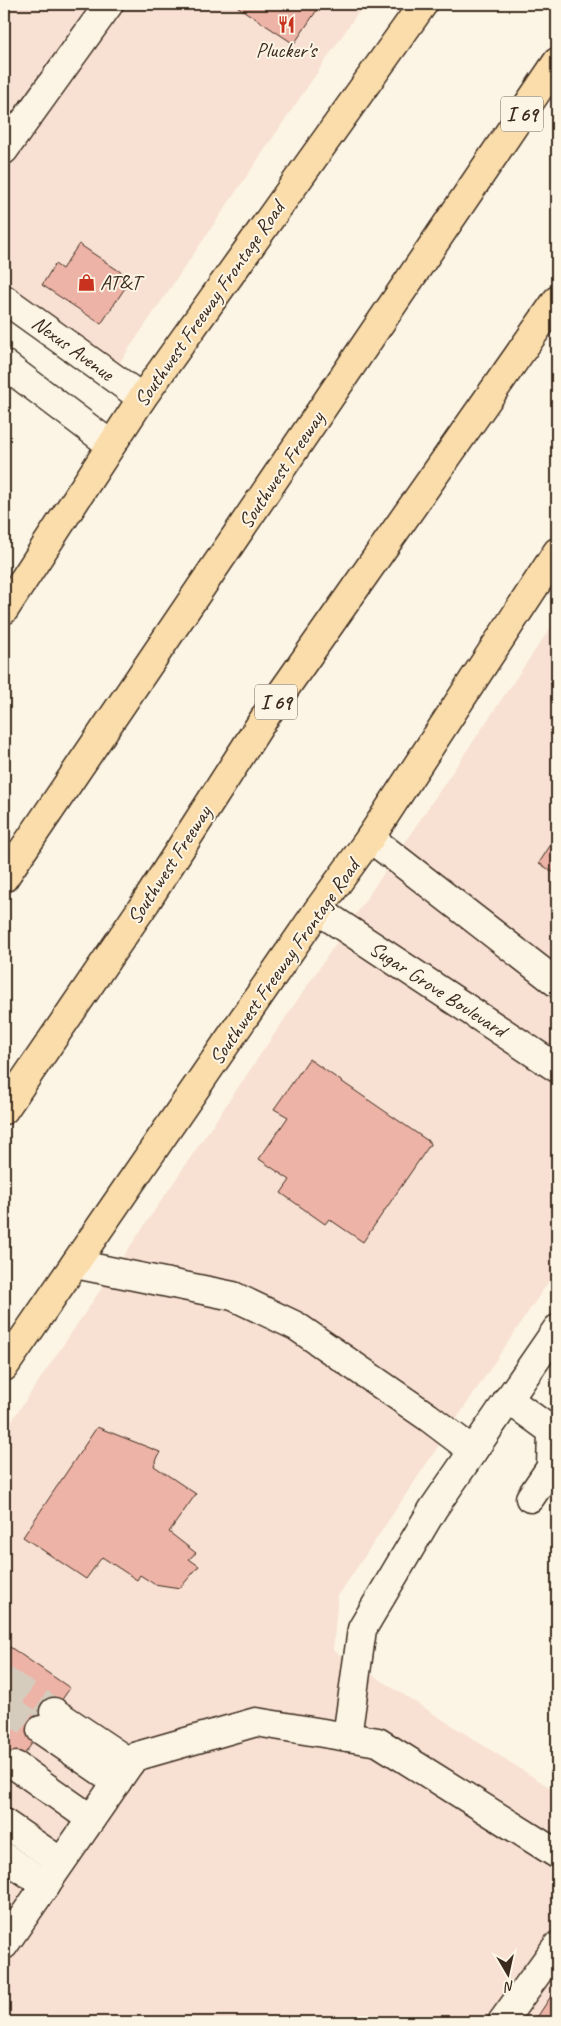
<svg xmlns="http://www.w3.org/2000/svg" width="561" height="2026" viewBox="0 0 561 2026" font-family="Caveat,sans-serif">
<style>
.built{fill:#f8e1d2}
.building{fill:#edb3a6;stroke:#3b2a1e}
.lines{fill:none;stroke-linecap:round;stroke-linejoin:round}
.minor-tunnel{stroke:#d5ccbd;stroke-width:28;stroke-dasharray:28 14;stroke-linecap:butt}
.minor-casing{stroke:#3b2a1e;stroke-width:31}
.major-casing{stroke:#3b2a1e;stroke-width:31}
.highway-casing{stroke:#3b2a1e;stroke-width:31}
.minor{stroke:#fcf5e5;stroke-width:28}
.major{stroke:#faddab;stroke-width:28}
.highway{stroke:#faddab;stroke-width:28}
.labels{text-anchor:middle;stroke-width:4;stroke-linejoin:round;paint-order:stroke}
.shield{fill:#fcf5e5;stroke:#75675a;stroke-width:1}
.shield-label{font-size:20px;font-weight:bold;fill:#3b2a1e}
.poi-label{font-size:21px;fill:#3b2a1e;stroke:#fcf5e5}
.street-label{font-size:21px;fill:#3b2a1e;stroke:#fcf5e5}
</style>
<rect width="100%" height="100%" fill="#fcf5e5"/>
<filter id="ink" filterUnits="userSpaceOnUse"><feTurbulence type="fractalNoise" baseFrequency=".02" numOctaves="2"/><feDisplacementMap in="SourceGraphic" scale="10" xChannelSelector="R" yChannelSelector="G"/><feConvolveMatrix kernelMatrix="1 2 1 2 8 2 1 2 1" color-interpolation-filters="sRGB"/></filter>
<g filter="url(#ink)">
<!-- built -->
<g class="built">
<polygon points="4,4 364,4 118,365 4,293"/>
<polygon points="557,618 557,1269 338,1596 333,1650 557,1792 557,2022 4,2022 4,1432"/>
</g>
<!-- building -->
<g class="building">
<polygon points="240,4 321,4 294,44 238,7"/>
<polygon points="79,244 131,279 101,324 42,285 55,264 62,269"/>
<polygon points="557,835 557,875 539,863"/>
<polygon points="309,1059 431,1143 363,1242 329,1219 325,1224 281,1193 290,1180 259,1159 288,1117 274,1109"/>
<polygon points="97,1427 160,1452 154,1466 196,1494 169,1532 196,1553 189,1559 199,1566 180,1588 154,1584 140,1575 137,1580 102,1557 86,1579 23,1537"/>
<polygon points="10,1647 70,1688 4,1784 4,1656"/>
<polygon points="557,1987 557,2022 534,2022"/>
</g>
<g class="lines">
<!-- minor-tunnel -->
<g class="minor-tunnel">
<polyline points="4,1680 54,1712"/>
<polyline points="4,1706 41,1730"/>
</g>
<defs>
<g id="minor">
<polyline points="4,150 109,4"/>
<polyline points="4,299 142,398"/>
<polyline points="4,364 111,445"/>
<polyline points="370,838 557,983"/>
<polyline points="318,910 557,1068"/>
<polyline points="75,1264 233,1296 296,1326 428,1417 473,1451 557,1329"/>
<polyline points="508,1399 552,1431 551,1467 530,1498"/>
<polyline points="54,1712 130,1763"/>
<polyline points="41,1730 117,1782"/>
<polyline points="347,1737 362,1629 433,1509 473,1451"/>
<polyline points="16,1766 91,1819"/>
<polyline points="4,1823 61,1862"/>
<polyline points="4,1857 46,1885"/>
<polyline points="4,1945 134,1757 256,1722 378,1742 557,1854"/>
<polyline points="502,2022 557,1946"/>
</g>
<g id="major">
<polyline points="4,610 142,398 423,4"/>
<polyline points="4,1367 318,910 370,838 557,552"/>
</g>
<g id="highway">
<polyline points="4,878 557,62"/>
<polyline points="4,1110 146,902 267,714 557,300"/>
</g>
</defs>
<!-- minor casing -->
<use href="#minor" class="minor-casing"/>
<!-- major casing -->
<use href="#major" class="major-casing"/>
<!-- highway casing -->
<use href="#highway" class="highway-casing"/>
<!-- minor -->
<use href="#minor" class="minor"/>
<!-- major -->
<use href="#major" class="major"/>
<!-- highway -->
<use href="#highway" class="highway"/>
</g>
</g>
<!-- icons -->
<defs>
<symbol id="restaurant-bare" viewBox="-9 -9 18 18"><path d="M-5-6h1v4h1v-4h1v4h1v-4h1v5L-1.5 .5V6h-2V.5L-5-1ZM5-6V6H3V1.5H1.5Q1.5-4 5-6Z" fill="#c8321e" stroke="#fcf5e5" stroke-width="2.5" paint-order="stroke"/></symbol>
<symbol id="shop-bare" viewBox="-9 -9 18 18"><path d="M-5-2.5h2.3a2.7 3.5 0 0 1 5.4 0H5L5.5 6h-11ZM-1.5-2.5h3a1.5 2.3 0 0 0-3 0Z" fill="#c8321e" stroke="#fcf5e5" stroke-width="2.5" paint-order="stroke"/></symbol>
</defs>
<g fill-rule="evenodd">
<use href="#restaurant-bare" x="274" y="12" width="25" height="25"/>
<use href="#shop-bare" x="74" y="270" width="25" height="25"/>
</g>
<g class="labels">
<!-- shield labels -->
<g class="shield">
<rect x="501" y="96.5" width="42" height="35" rx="4"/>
<rect x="255" y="684.5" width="42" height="35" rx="4"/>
</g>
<g class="shield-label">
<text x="522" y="121">I 69</text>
<text x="276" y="709">I 69</text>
</g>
<!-- poi labels -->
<g class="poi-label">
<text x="286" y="57">Plucker's</text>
<text x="100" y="289" text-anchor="start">AT&amp;T</text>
</g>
<!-- street labels -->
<g class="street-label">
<text transform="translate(209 304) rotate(-55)" y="7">Southwest Freeway Frontage Road</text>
<text transform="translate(73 348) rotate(36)" y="7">Nexus Avenue</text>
<text transform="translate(281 470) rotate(-56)" y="7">Southwest Freeway</text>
<text transform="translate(169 865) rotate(-57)" y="7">Southwest Freeway</text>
<text transform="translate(284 962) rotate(-55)" y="7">Southwest Freeway Frontage Road</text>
<text transform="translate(438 989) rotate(33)" y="7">Sugar Grove Boulevard</text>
</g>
</g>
<!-- margin -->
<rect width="561" height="2026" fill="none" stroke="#fcf5e5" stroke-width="20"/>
<rect x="10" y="10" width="541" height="2006" fill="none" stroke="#3b2a1e" stroke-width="2" filter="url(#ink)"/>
<!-- north arrow -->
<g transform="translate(508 1974) rotate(171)" stroke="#fcf5e5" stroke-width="4" paint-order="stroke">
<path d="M0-4L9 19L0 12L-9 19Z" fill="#3b2a1e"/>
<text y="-8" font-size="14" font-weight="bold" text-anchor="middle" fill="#3b2a1e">N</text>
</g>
</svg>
